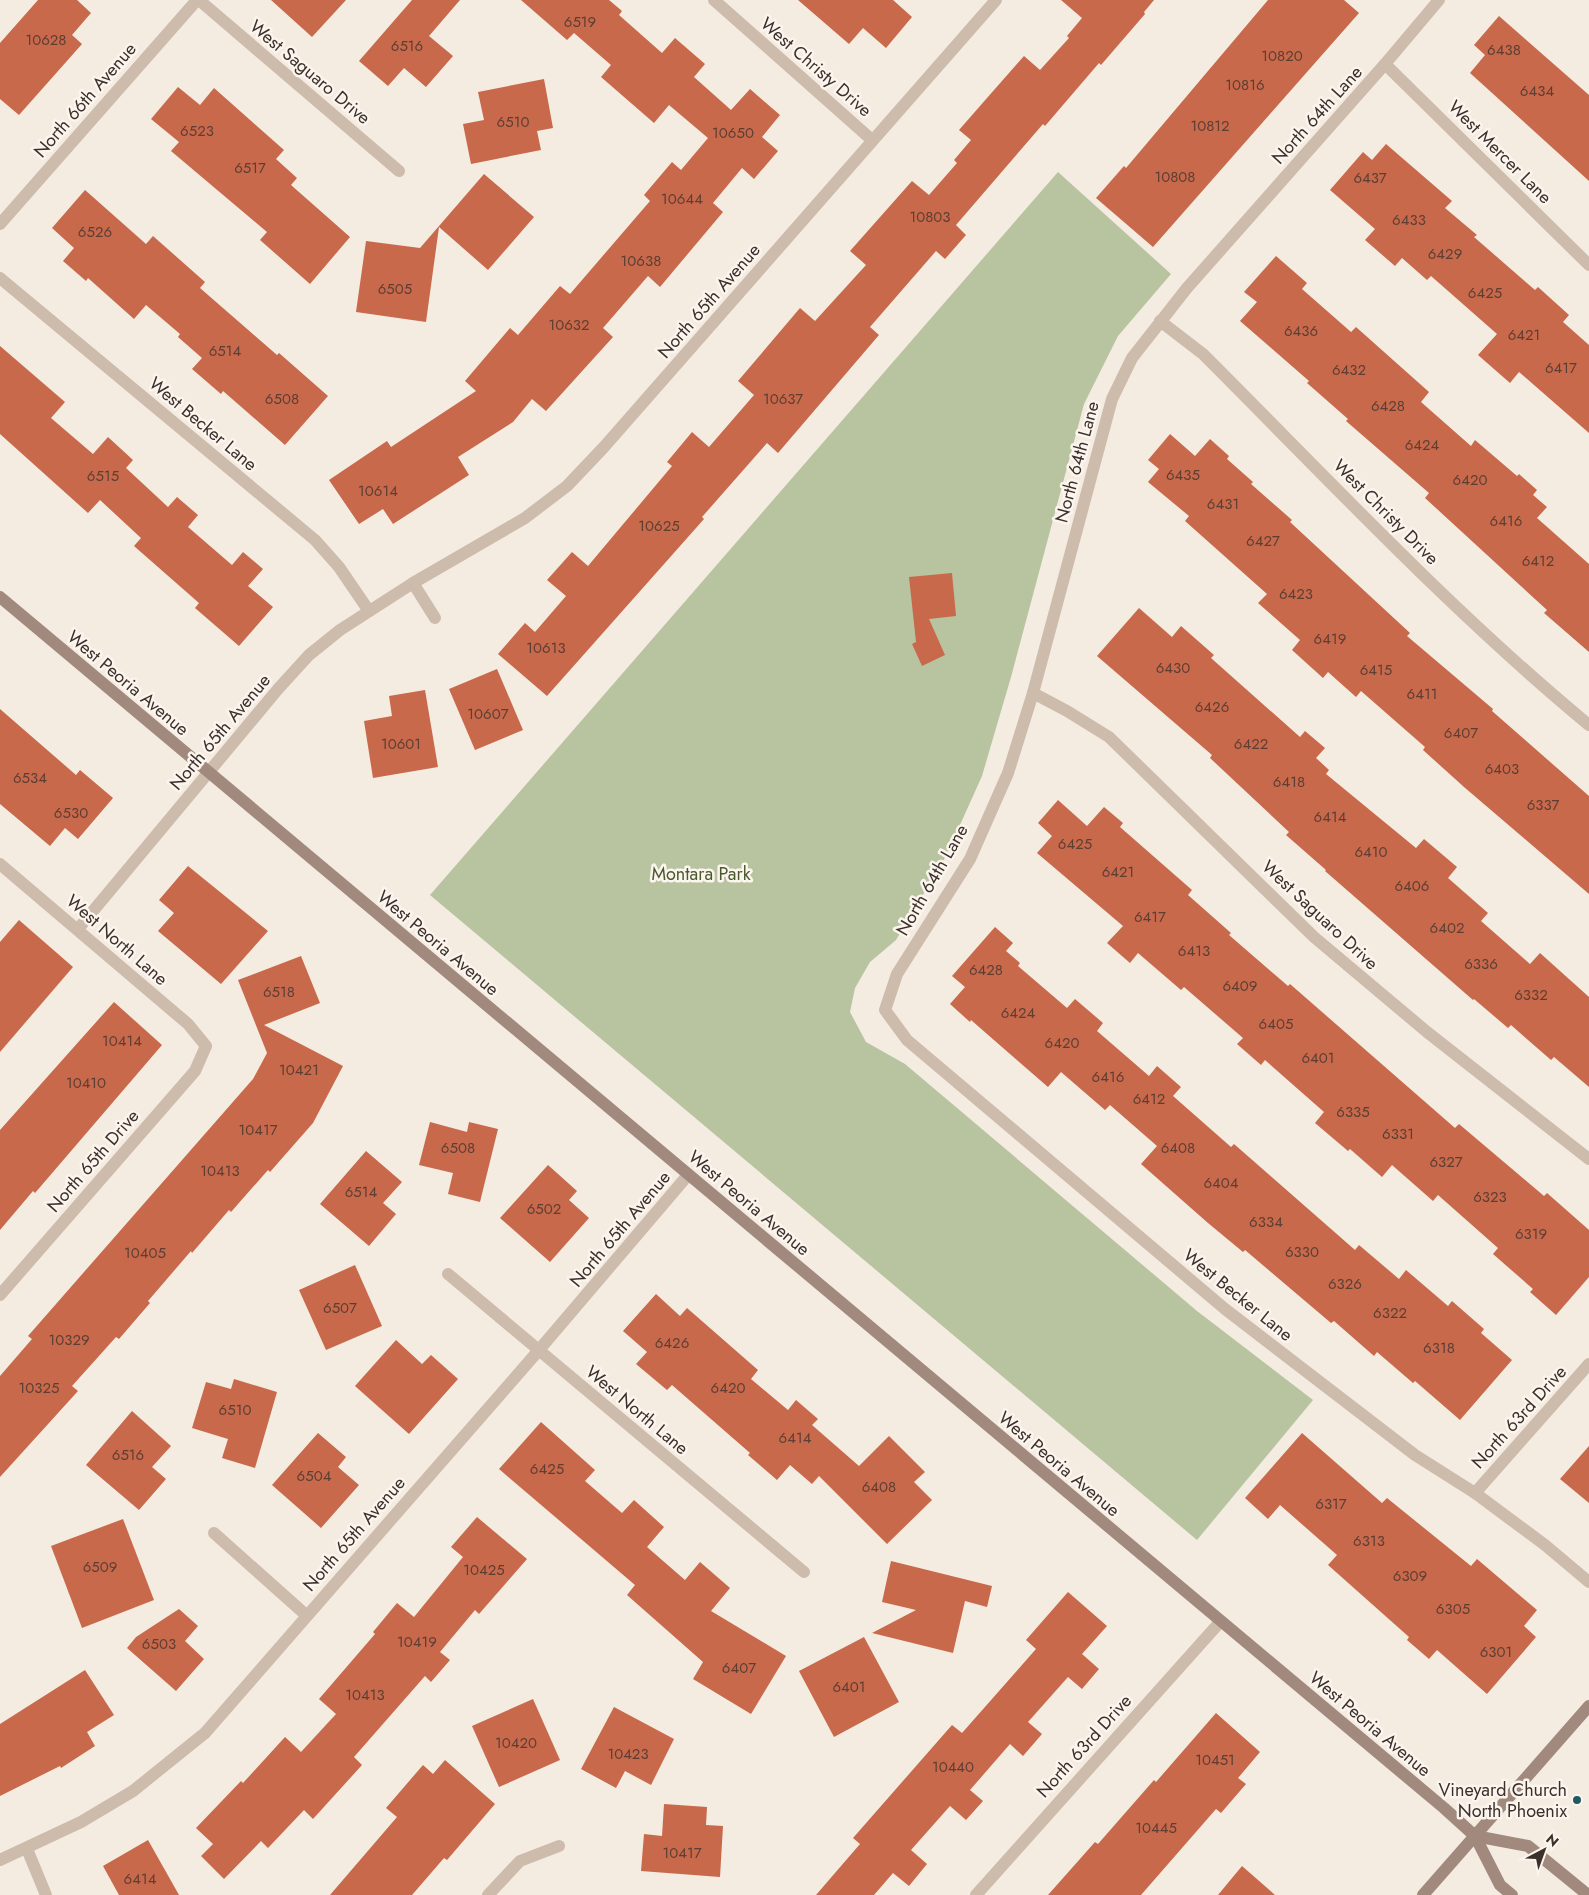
<svg xmlns="http://www.w3.org/2000/svg" width="1589" height="1895" viewBox="0 0 1589 1895" font-family="Jost,sans-serif">
<style>
.green{fill:#b8c4a0}
.building{fill:#c8694b}
.lines{fill:none;stroke-linecap:round;stroke-linejoin:round}
.street{stroke:#cdbbac;stroke-width:12}
.secondary{stroke:#a18a7d;stroke-width:12}
.poi-dot{fill:#1f5a5e;stroke:#fbf5ee;stroke-width:2}
.labels{text-anchor:middle;stroke-width:5;stroke-linejoin:round;paint-order:stroke}
.number-label{font-size:15px;fill:#5e3e33}
.street-label{font-size:18px;fill:#3b302b;stroke:#fbf5ee}
.park-label{font-size:18px;fill:#4a5a2e;stroke:#fbf5ee}
.poi-label{font-size:18px;fill:#3b302b;stroke:#fbf5ee;text-anchor:end}
</style>
<rect width="100%" height="100%" fill="#f4ebe1"/>
<!-- green -->
<polygon class="green" points="1058,172 1171,274 1118,336 1084,404 1011,677 982,776 946,856 896,940 870,962 855,988 850,1012 866,1042 905,1064 1197,1311 1313,1400 1197,1540 430,895"/>
<!-- building -->
<g class="building">
<polygon points="38,0 77,0 91,13 72,35 82,44 19,115 0,99 0,43"/>
<polygon points="271,0 346,0 312,37"/>
<polygon points="412,0 460,0 429,36 453,56 426,87 404,68 388,86 359,61"/>
<polygon points="521,0 609,0 622,11 619,15 662,53 675,38 705,64 694,77 731,110 750,89 780,115 762,137 778,151 754,179 742,168 713,203 723,212 660,287 648,276 603,328 613,337 546,411 532,399 513,422 458,457 469,475 393,524 383,509 359,524 329,480 387,441 391,447 476,391 465,381 510,328 518,335 560,286 570,294 650,201 644,195 672,162 681,170 708,138 669,105 654,123 601,77 611,65 574,33 567,40"/>
<polygon points="798,0 893,0 912,17 886,48 863,28 849,44"/>
<polygon points="1061,0 1154,0 1144,12 1145,14 1101,65 1099,63 1045,126 1043,124 956,225 966,235 945,259 936,251 870,327 879,335 778,453 767,443 702,517 704,519 547,696 498,654 525,623 535,632 566,596 547,580 572,552 588,566 672,466 667,462 692,432 709,447 754,395 738,381 800,308 815,321 866,265 850,251 912,181 929,195 957,163 954,160 971,140 959,130 987,98 1024,56 1040,70 1069,38 1067,36 1082,18"/>
<polygon points="1268,0 1344,0 1359,13 1153,247 1096,198 1124,166 1126,168"/>
<polygon points="1499,16 1589,95 1589,181 1470,73 1485,55 1474,45"/>
<polygon points="544,79 553,128 537,131 541,150 471,164 463,124 484,120 478,92"/>
<polygon points="178,87 200,105 214,88 284,150 276,159 297,178 291,185 350,237 310,284 260,240 267,232 171,151 179,142 151,119"/>
<polygon points="1386,144 1452,201 1445,208 1477,235 1474,237 1535,290 1538,287 1569,315 1563,322 1589,345 1589,433 1519,372 1510,383 1478,355 1497,334 1431,276 1427,280 1402,258 1395,266 1365,240 1375,229 1330,190 1363,152 1372,160"/>
<polygon points="484,174 534,217 488,270 439,227 426,322 356,312 366,241 420,248"/>
<polygon points="85,190 146,244 153,236 205,282 200,288 277,355 279,353 328,396 285,445 223,391 221,394 192,369 202,358 178,337 180,334 146,305 134,319 88,278 86,281 63,261 74,248 52,228"/>
<polygon points="1276,256 1307,283 1302,289 1351,332 1356,327 1429,392 1421,402 1471,446 1475,440 1517,476 1519,474 1537,490 1533,495 1547,507 1537,518 1589,564 1589,652 1544,613 1547,610 1425,498 1429,493 1346,421 1348,419 1307,383 1309,381 1240,321 1257,302 1244,292"/>
<polygon points="0,346 65,402 51,418 93,454 108,437 133,460 126,468 168,507 177,497 198,515 188,527 232,565 243,552 263,569 248,586 273,607 239,646 195,608 199,603 134,546 141,538 100,500 88,513 0,434"/>
<polygon points="1170,434 1195,456 1210,439 1229,456 1227,459 1253,482 1251,484 1292,520 1290,522 1410,633 1407,636 1493,709 1492,711 1589,796 1589,894 1464,787 1423,750 1425,747 1361,691 1356,697 1328,672 1323,678 1292,650 1300,640 1258,603 1267,594 1185,521 1189,516 1148,482 1159,469 1148,460"/>
<polygon points="952,573 956,616 929,619 945,655 922,666 912,644 916,642 909,577"/>
<polygon points="1139,608 1172,637 1181,626 1214,655 1211,658 1300,737 1305,731 1325,748 1316,758 1329,770 1326,774 1416,848 1424,839 1457,867 1448,878 1488,913 1481,921 1530,964 1540,953 1589,997 1589,1087 1554,1057 1551,1060 1511,1025 1508,1028 1474,999 1473,1000 1325,871 1326,870 1286,835 1289,832 1210,758 1212,755 1097,656"/>
<polygon points="497,669 523,730 475,750 449,689"/>
<polygon points="425,690 438,767 373,778 364,721 392,716 389,696"/>
<polygon points="0,709 76,775 80,770 113,798 78,839 65,828 50,846 0,804"/>
<polygon points="1058,800 1087,826 1104,807 1123,823 1120,827 1192,890 1188,895 1231,933 1229,935 1288,986 1290,984 1455,1128 1459,1124 1544,1196 1547,1193 1589,1230 1589,1277 1556,1315 1530,1292 1533,1289 1493,1254 1498,1248 1438,1195 1433,1201 1392,1165 1382,1177 1350,1149 1348,1151 1315,1123 1324,1112 1265,1060 1261,1065 1237,1044 1243,1038 1184,987 1181,990 1138,953 1130,963 1107,943 1123,926 1037,853 1052,836 1038,823"/>
<polygon points="188,866 268,931 221,984 158,931 174,913 159,900"/>
<polygon points="19,920 73,967 0,1052 0,942"/>
<polygon points="995,927 1013,943 1006,951 1020,963 1018,966 1067,1008 1075,999 1103,1023 1097,1031 1149,1076 1157,1066 1181,1087 1173,1096 1231,1147 1234,1144 1355,1250 1359,1245 1399,1279 1406,1270 1448,1306 1452,1301 1484,1329 1481,1333 1512,1360 1460,1420 1415,1381 1413,1383 1377,1352 1374,1356 1334,1321 1331,1323 1245,1250 1243,1252 1208,1223 1141,1164 1157,1146 1110,1105 1105,1110 1061,1072 1048,1087 971,1020 970,1022 950,1004 965,987 952,976"/>
<polygon points="301,956 320,1003 264,1025 343,1066 313,1123 270,1172 268,1170 231,1212 229,1210 192,1253 191,1251 148,1301 150,1303 119,1339 116,1337 72,1386 78,1391 0,1477 0,1376 32,1339 28,1336 253,1079 267,1053 238,980"/>
<polygon points="114,1002 162,1045 35,1193 33,1191 0,1230 0,1130"/>
<polygon points="430,1122 467,1132 469,1122 498,1129 480,1202 448,1194 453,1173 419,1165"/>
<polygon points="366,1151 402,1182 383,1203 396,1214 369,1246 320,1204"/>
<polygon points="548,1165 577,1191 569,1200 589,1218 550,1262 500,1218"/>
<polygon points="355,1265 382,1326 326,1350 299,1290"/>
<polygon points="656,1294 680,1316 687,1308 758,1370 751,1379 788,1410 796,1400 818,1419 812,1425 859,1466 889,1436 925,1472 914,1482 932,1500 887,1544 819,1476 812,1484 790,1465 777,1480 748,1455 750,1453 672,1385 667,1390 636,1364 647,1352 623,1331"/>
<polygon points="396,1340 422,1364 431,1355 458,1379 409,1434 355,1386"/>
<polygon points="234,1379 277,1392 255,1468 222,1458 228,1439 192,1428 206,1382 231,1389"/>
<polygon points="132,1411 171,1446 152,1467 166,1479 139,1510 86,1465"/>
<polygon points="541,1422 595,1470 585,1481 622,1513 634,1500 664,1527 647,1547 685,1580 700,1562 730,1588 711,1611 786,1656 751,1714 693,1679 703,1662 627,1595 635,1585 499,1469"/>
<polygon points="318,1433 346,1457 338,1467 359,1485 321,1528 272,1485"/>
<polygon points="1302,1433 1382,1503 1387,1498 1471,1566 1477,1559 1537,1610 1524,1626 1536,1637 1487,1694 1437,1650 1429,1659 1407,1640 1409,1637 1328,1565 1337,1555 1280,1505 1268,1519 1245,1498"/>
<polygon points="1589,1446 1589,1503 1560,1479"/>
<polygon points="477,1517 527,1559 479,1614 475,1610 440,1652 450,1660 431,1682 425,1676 354,1757 362,1765 313,1819 304,1810 268,1848 261,1841 224,1879 201,1856 213,1844 196,1828 241,1781 243,1783 285,1737 301,1752 336,1714 319,1699 375,1634 373,1632 397,1603 414,1617 463,1557 451,1547"/>
<polygon points="123,1519 154,1600 82,1628 51,1546"/>
<polygon points="891,1561 992,1586 987,1607 965,1601 953,1653 872,1633 916,1610 882,1602"/>
<polygon points="1068,1592 1107,1626 1082,1654 1099,1669 1082,1689 1068,1677 1028,1722 1042,1734 1023,1756 1010,1744 970,1790 983,1801 966,1820 950,1806 911,1850 927,1864 909,1886 893,1873 874,1895 816,1895 860,1844 853,1838 952,1725 962,1733 1036,1649 1026,1640"/>
<polygon points="179,1609 198,1626 185,1641 204,1659 176,1691 127,1648 136,1637"/>
<polygon points="864,1637 899,1702 834,1737 799,1671"/>
<polygon points="85,1670 114,1715 87,1732 95,1746 61,1768 60,1766 0,1796 0,1724"/>
<polygon points="533,1699 560,1760 499,1787 472,1726"/>
<polygon points="614,1707 674,1739 651,1785 625,1771 616,1788 581,1769"/>
<polygon points="1216,1713 1260,1752 1238,1778 1246,1784 1221,1813 1216,1809 1141,1895 1048,1895 1095,1842 1098,1844 1154,1780 1156,1782"/>
<polygon points="445,1760 495,1804 447,1860 444,1858 412,1895 330,1895 397,1817 386,1808 423,1765 433,1774"/>
<polygon points="664,1804 707,1807 706,1825 723,1826 720,1877 641,1871 644,1834 662,1836"/>
<polygon points="148,1840 179,1895 119,1895 103,1866"/>
<polygon points="1242,1866 1275,1895 1218,1895"/>
</g>
<g class="lines">
<!-- street -->
<g class="street">
<polyline points="199,0 399,171"/>
<polyline points="714,0 872,140"/>
<polyline points="1439,0 1385,64 1187,288 1132,358 1112,399 1033,693 1008,773 970,859 897,974 885,1010 907,1040 1225,1309 1415,1455 1475,1493 1545,1545 1589,1582"/>
<polyline points="1385,64 1589,265"/>
<polyline points="0,224 197,0"/>
<polyline points="0,278 315,540 339,567 369,611"/>
<path d="M1160,321L1203,354C1329,480 1452,612 1589,725"/>
<polyline points="413,583 435,618"/>
<polyline points="1033,693 1067,711 1109,737 1314,937 1427,1032 1589,1159"/>
<polyline points="0,864 188,1024 206,1046 195,1071 0,1295"/>
<polyline points="78,929 278,689 309,655 340,630 413,583 525,518 567,486 604,447 996,0"/>
<polyline points="448,1274 804,1572"/>
<polyline points="1475,1493 1589,1364"/>
<polyline points="214,1533 306,1615"/>
<polyline points="27,1849 46,1895"/>
<polyline points="0,1860 81,1822 133,1791 205,1733 539,1350 688,1175"/>
<polyline points="488,1895 520,1861 559,1846"/>
<polyline points="976,1895 1220,1622"/>
</g>
<!-- secondary -->
<g class="secondary">
<polyline points="0,597 1444,1808 1475,1836 1500,1885 1512,1895"/>
<polyline points="1475,1836 1528,1846 1588,1895"/>
<polyline points="1423,1895 1589,1706"/>
</g>
</g>
<!-- markers -->
<circle class="poi-dot" cx="1577" cy="1800" r="5"/>
<g class="labels">
<!-- number labels -->
<g class="number-label">
<text x="580" y="27">6519</text>
<text x="46" y="45">10628</text>
<text x="407" y="51">6516</text>
<text x="1504" y="55">6438</text>
<text x="1282" y="61">10820</text>
<text x="1245" y="90">10816</text>
<text x="1537" y="96">6434</text>
<text x="513" y="127">6510</text>
<text x="1210" y="131">10812</text>
<text x="197" y="136">6523</text>
<text x="733" y="138">10650</text>
<text x="250" y="173">6517</text>
<text x="1175" y="182">10808</text>
<text x="1370" y="183">6437</text>
<text x="682" y="204">10644</text>
<text x="930" y="222">10803</text>
<text x="1409" y="225">6433</text>
<text x="95" y="237">6526</text>
<text x="1445" y="259">6429</text>
<text x="641" y="266">10638</text>
<text x="395" y="294">6505</text>
<text x="1485" y="298">6425</text>
<text x="569" y="330">10632</text>
<text x="1301" y="336">6436</text>
<text x="1524" y="340">6421</text>
<text x="225" y="356">6514</text>
<text x="1561" y="373">6417</text>
<text x="1349" y="375">6432</text>
<text x="282" y="404">6508</text>
<text x="783" y="404">10637</text>
<text x="1388" y="411">6428</text>
<text x="1422" y="450">6424</text>
<text x="1183" y="480">6435</text>
<text x="103" y="481">6515</text>
<text x="1470" y="485">6420</text>
<text x="378" y="496">10614</text>
<text x="1223" y="509">6431</text>
<text x="1506" y="526">6416</text>
<text x="659" y="531">10625</text>
<text x="1263" y="546">6427</text>
<text x="1538" y="566">6412</text>
<text x="1296" y="599">6423</text>
<text x="1330" y="644">6419</text>
<text x="546" y="653">10613</text>
<text x="1173" y="673">6430</text>
<text x="1376" y="675">6415</text>
<text x="1422" y="699">6411</text>
<text x="1212" y="712">6426</text>
<text x="488" y="719">10607</text>
<text x="1461" y="738">6407</text>
<text x="401" y="749">10601</text>
<text x="1251" y="749">6422</text>
<text x="1502" y="774">6403</text>
<text x="30" y="783">6534</text>
<text x="1289" y="787">6418</text>
<text x="1543" y="810">6337</text>
<text x="71" y="818">6530</text>
<text x="1330" y="822">6414</text>
<text x="1075" y="849">6425</text>
<text x="1371" y="857">6410</text>
<text x="1118" y="877">6421</text>
<text x="1412" y="891">6406</text>
<text x="1150" y="922">6417</text>
<text x="1447" y="933">6402</text>
<text x="1194" y="956">6413</text>
<text x="1481" y="969">6336</text>
<text x="986" y="975">6428</text>
<text x="1240" y="991">6409</text>
<text x="279" y="997">6518</text>
<text x="1531" y="1000">6332</text>
<text x="1018" y="1018">6424</text>
<text x="1276" y="1029">6405</text>
<text x="122" y="1046">10414</text>
<text x="1062" y="1048">6420</text>
<text x="1318" y="1063">6401</text>
<text x="299" y="1075">10421</text>
<text x="1108" y="1082">6416</text>
<text x="86" y="1088">10410</text>
<text x="1149" y="1104">6412</text>
<text x="1353" y="1117">6335</text>
<text x="258" y="1135">10417</text>
<text x="1398" y="1139">6331</text>
<text x="458" y="1153">6508</text>
<text x="1178" y="1153">6408</text>
<text x="1446" y="1167">6327</text>
<text x="220" y="1176">10413</text>
<text x="1221" y="1188">6404</text>
<text x="361" y="1197">6514</text>
<text x="1490" y="1202">6323</text>
<text x="544" y="1214">6502</text>
<text x="1266" y="1227">6334</text>
<text x="1531" y="1239">6319</text>
<text x="1302" y="1257">6330</text>
<text x="145" y="1258">10405</text>
<text x="1345" y="1289">6326</text>
<text x="340" y="1313">6507</text>
<text x="1390" y="1318">6322</text>
<text x="69" y="1345">10329</text>
<text x="672" y="1348">6426</text>
<text x="1439" y="1353">6318</text>
<text x="39" y="1393">10325</text>
<text x="728" y="1393">6420</text>
<text x="235" y="1415">6510</text>
<text x="795" y="1443">6414</text>
<text x="128" y="1460">6516</text>
<text x="547" y="1474">6425</text>
<text x="314" y="1481">6504</text>
<text x="879" y="1492">6408</text>
<text x="1331" y="1509">6317</text>
<text x="1369" y="1546">6313</text>
<text x="100" y="1572">6509</text>
<text x="484" y="1575">10425</text>
<text x="1410" y="1581">6309</text>
<text x="1453" y="1614">6305</text>
<text x="417" y="1647">10419</text>
<text x="159" y="1649">6503</text>
<text x="1496" y="1657">6301</text>
<text x="739" y="1673">6407</text>
<text x="849" y="1692">6401</text>
<text x="365" y="1700">10413</text>
<text x="516" y="1748">10420</text>
<text x="628" y="1759">10423</text>
<text x="1215" y="1765">10451</text>
<text x="953" y="1772">10440</text>
<text x="1156" y="1833">10445</text>
<text x="682" y="1858">10417</text>
<text x="140" y="1884">6414</text>
</g>
<!-- street labels -->
<g class="street-label">
<text transform="translate(816 67) rotate(41)" y="6">West Christy Drive</text>
<text transform="translate(310 72) rotate(40)" y="6">West Saguaro Drive</text>
<text transform="translate(85 100) rotate(-49)" y="6">North 66th Avenue</text>
<text transform="translate(1317 115) rotate(-48)" y="6">North 64th Lane</text>
<text transform="translate(1500 152) rotate(45)" y="6">West Mercer Lane</text>
<text transform="translate(709 301) rotate(-49)" y="6">North 65th Avenue</text>
<text transform="translate(203 424) rotate(40)" y="6">West Becker Lane</text>
<text transform="translate(1077 462) rotate(-75)" y="6">North 64th Lane</text>
<text transform="translate(1386 512) rotate(45)" y="6">West Christy Drive</text>
<text transform="translate(128 683) rotate(40)" y="6">West Peoria Avenue</text>
<text transform="translate(220 732) rotate(-50)" y="6">North 65th Avenue</text>
<text transform="translate(932 880) rotate(-60)" y="6">North 64th Lane</text>
<text transform="translate(1320 915) rotate(43)" y="6">West Saguaro Drive</text>
<text transform="translate(117 940) rotate(41)" y="6">West North Lane</text>
<text transform="translate(438 943) rotate(40)" y="6">West Peoria Avenue</text>
<text transform="translate(93 1161) rotate(-49)" y="6">North 65th Drive</text>
<text transform="translate(749 1203) rotate(40)" y="6">West Peoria Avenue</text>
<text transform="translate(620 1229) rotate(-50)" y="6">North 65th Avenue</text>
<text transform="translate(1238 1295) rotate(39)" y="6">West Becker Lane</text>
<text transform="translate(637 1410) rotate(40)" y="6">West North Lane</text>
<text transform="translate(1519 1417) rotate(-48)" y="6">North 63rd Drive</text>
<text transform="translate(1059 1464) rotate(40)" y="6">West Peoria Avenue</text>
<text transform="translate(354 1534) rotate(-49)" y="6">North 65th Avenue</text>
<text transform="translate(1370 1724) rotate(40)" y="6">West Peoria Avenue</text>
<text transform="translate(1084 1746) rotate(-48)" y="6">North 63rd Drive</text>
</g>
<!-- park labels -->
<g class="park-label">
<text x="701" y="880">Montara Park</text>
</g>
<!-- poi labels -->
<g class="poi-label">
<text x="1567" y="1796">Vineyard Church<tspan x="1567" dy="21">North Phoenix</tspan></text>
</g>
</g>
<!-- north arrow -->
<g transform="translate(1544 1850) rotate(41)" stroke="#fbf5ee" stroke-width="4" paint-order="stroke">
<path d="M0-4L9 19L0 12L-9 19Z" fill="#3b302b"/>
<text y="-8" font-size="14" font-weight="bold" text-anchor="middle" fill="#3b302b">N</text>
</g>
</svg>
